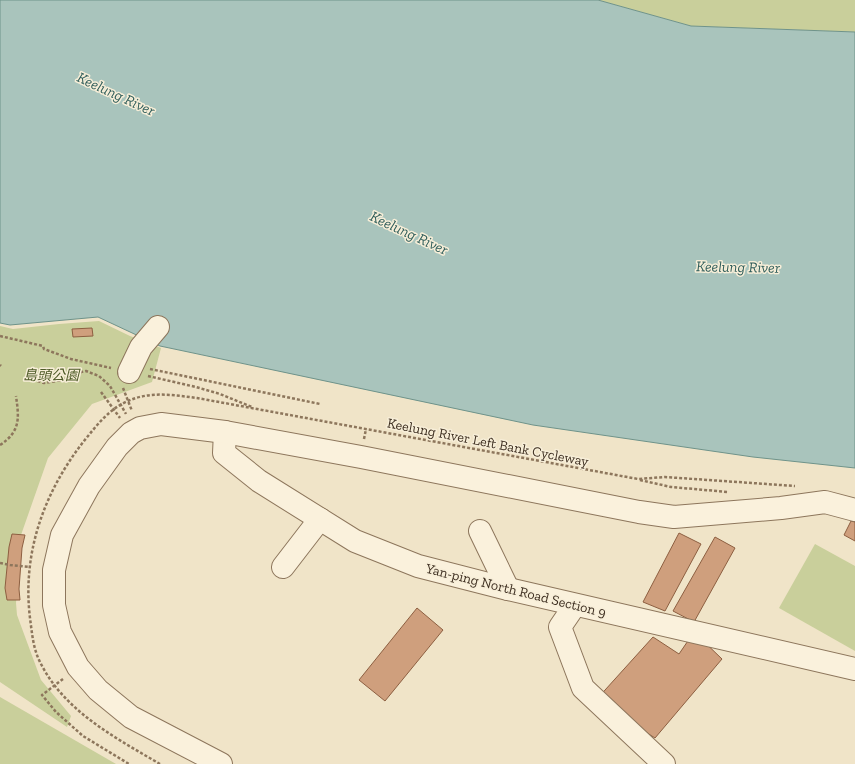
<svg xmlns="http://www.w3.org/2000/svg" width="855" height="764" viewBox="0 0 855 764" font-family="'Zilla Slab','Noto Sans TC',serif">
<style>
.green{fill:#c9cf9b}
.water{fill:#a9c4bc;stroke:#6f938a}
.building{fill:#cf9f7d;stroke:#8d5f41}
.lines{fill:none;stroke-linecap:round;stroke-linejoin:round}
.minor-casing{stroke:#8d765c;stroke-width:24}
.path{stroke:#8d765c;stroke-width:2.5;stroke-dasharray:3 2;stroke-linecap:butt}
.minor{stroke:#faf1dc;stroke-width:22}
.labels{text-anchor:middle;stroke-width:3;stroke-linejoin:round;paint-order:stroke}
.park-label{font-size:14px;font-style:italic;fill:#4d5a26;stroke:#f7eed8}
.street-label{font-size:14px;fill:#3d2e20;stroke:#f7eed8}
.water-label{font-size:15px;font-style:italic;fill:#2f5d5a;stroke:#f7eed8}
</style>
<rect width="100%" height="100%" fill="#f0e4c8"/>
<!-- green -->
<g class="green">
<polygon points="598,0 855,0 855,32 691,26"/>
<polygon points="99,321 130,336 161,348 152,382 92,404 48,458 21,535 16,603 17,615 41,680 71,716 67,727 0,682 0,326 13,329 59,324"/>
<polygon points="815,544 855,566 855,651 779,608"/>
<polygon points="0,697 116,764 0,764"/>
</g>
<!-- water -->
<polygon class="water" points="0,0 598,0 691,26 855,32 855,468 753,457 533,425 160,346 98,317 10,325 0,323"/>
<!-- building -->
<g class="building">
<polygon points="92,328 93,336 73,337 72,329"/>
<polygon points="851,521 855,522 855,541 844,535"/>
<polygon points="679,533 701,544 665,611 643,602"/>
<polygon points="12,534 25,535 22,548 19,589 20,600 7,600 5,588 9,547"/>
<polygon points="715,537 735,548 694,622 673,611"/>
<polygon points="417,608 443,630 385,701 359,680"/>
<polygon points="694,632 722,659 655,738 596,700 653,637 679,654"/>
</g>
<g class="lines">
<defs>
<g id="minor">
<polyline points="129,372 141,347 158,327"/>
<polyline points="225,432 224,453 259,481 355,541 418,566 508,589 855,669"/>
<polyline points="480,531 508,589"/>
<polyline points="283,567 320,519"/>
<polyline points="575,605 560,627 583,688 664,764"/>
<polyline points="221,764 131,717 98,690 78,667 60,632 54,605 54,570 62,535 89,486 117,447 131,433 140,428 161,424 225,432 361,457 639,512 674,517 781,508 825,502 855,510"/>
</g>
</defs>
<!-- minor casing -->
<use href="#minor" class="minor-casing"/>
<!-- path -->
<g class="path">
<polyline points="0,336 43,346 44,349 71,359 111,368"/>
<polyline points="0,365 1,366"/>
<polyline points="150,369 320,404"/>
<polyline points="148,376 196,387 220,394 252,407"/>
<polyline points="28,378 44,383 62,380 73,374 86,371 99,376 110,386 126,414"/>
<polyline points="123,388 132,411"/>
<polyline points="101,392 120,418"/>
<polyline points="364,439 366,429"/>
<path d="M0,445C21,431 19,418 16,396"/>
<polyline points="640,480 671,487 728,492"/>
<polyline points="0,563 10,565 29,567"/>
<polyline points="63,679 42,695 56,712 83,736 129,764"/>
<path d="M160,764C114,737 64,711 40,662C33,648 32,633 30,618C22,553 44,492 84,441C97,425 109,409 128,401C150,391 174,395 197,398L638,479L665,477L795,486"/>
</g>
<!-- minor -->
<use href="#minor" class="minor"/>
</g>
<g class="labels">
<!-- park labels -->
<g class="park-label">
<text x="51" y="380">島頭公園</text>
</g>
<!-- street labels -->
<g class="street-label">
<text transform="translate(488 442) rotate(11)" y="5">Keelung River Left Bank Cycleway</text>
<text transform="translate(516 590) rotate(14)" y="5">Yan-ping North Road Section 9</text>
</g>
<!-- water labels -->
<g class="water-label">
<text transform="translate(116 94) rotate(25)" y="5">Keelung River</text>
<text transform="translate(409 233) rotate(25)" y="5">Keelung River</text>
<text transform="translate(738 267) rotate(1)" y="5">Keelung River</text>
</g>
</g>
</svg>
